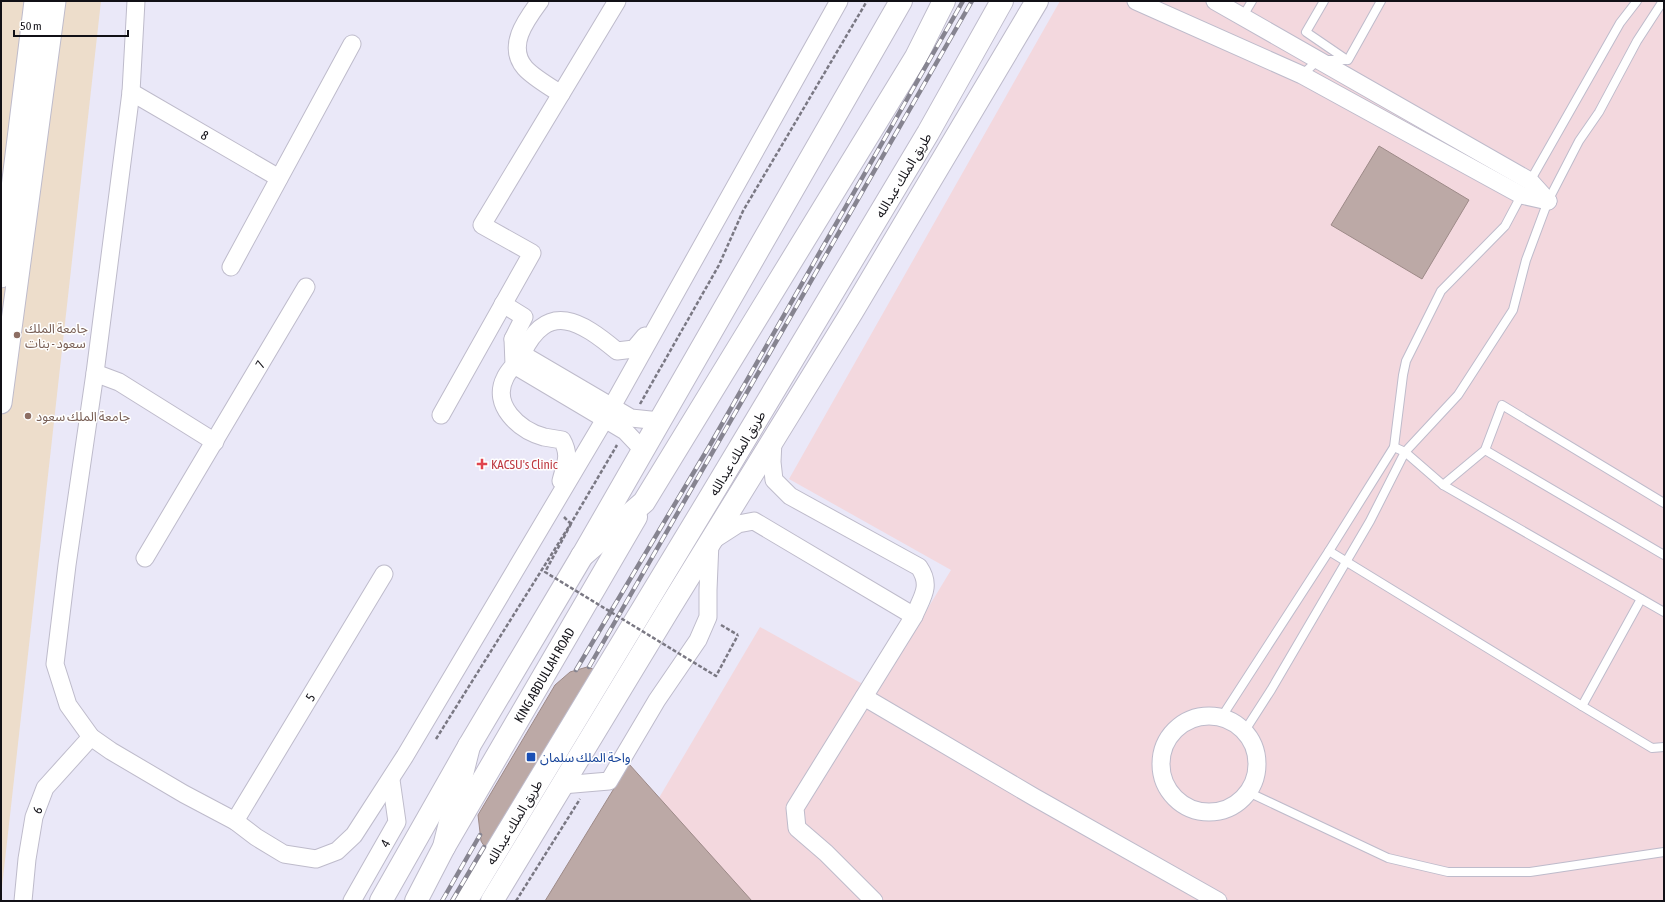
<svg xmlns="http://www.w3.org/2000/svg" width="1665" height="902" viewBox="0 0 1665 902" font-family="'Asap Condensed','Noto Sans Arabic',sans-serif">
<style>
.industrial{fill:#f3d8de}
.education{fill:#edddcb}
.building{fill:#bca9a6;stroke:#9d8a88}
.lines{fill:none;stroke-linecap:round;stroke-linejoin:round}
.service-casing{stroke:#bebbcb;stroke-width:10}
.minor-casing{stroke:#bebbcb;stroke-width:19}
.tertiary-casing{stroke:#bebbcb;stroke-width:23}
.secondary-casing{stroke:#bebbcb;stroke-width:24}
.primary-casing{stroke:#bebbcb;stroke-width:24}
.trunk-casing{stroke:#bebbcb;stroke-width:24}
.path{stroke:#7a7883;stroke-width:2.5;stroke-dasharray:4 2;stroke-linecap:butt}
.service{stroke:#fff;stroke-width:8}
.minor{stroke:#fff;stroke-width:17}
.tertiary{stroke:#fff;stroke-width:21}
.secondary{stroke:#fff;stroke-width:22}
.primary{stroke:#fff;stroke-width:22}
.trunk{stroke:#fff;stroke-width:22}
.rail-casing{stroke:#868490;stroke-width:4.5}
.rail{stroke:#fff;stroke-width:3;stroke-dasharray:9;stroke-linecap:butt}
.path-bridge{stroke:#7a7883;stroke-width:2.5;stroke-dasharray:4 2;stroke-linecap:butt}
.education-dot{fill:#8d6e63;stroke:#fff;stroke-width:1.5}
.health-dot{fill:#e0444e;stroke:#fff;stroke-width:1.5}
.transit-dot{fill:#1a4fb4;stroke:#fff;stroke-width:1.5}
.labels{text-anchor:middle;stroke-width:3;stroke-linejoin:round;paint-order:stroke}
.street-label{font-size:13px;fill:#111016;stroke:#fff}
.education-label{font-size:13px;fill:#785e54;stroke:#fff;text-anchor:start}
.health-label{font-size:13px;fill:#be3a42;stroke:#fff;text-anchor:start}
.transit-label{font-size:13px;fill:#164399;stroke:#fff;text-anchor:start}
</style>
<rect width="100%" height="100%" fill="#eae8f8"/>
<!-- industrial -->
<polygon class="industrial" points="1060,1 1664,1 1664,901 598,901 760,627 877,692 951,570 789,479"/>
<!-- education -->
<polygon class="education" points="1,1 101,1 1,896"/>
<!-- building -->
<g class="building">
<polygon points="1379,146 1469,200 1422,279 1331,225"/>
<polygon points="587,667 593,669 594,673 486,849 481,841 478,815 555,685 570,672"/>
<polygon points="629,764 752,901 545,901"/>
</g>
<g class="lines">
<defs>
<g id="service">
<polyline points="1324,1 1306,32 1347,60"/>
<polyline points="1243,16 1252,1"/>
<polyline points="1302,75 1318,60 1348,60 1381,1"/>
<polyline points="1529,183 1620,23 1637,1"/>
<polyline points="1394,447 1405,452 1443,485 1664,612"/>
<polyline points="1485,450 1664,555"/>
<polyline points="1443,485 1485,450 1502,405 1664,503"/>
<polyline points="1329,551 1582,706 1641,599"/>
<polyline points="1582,706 1652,748 1664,747"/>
<polyline points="1221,718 1329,551 1394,447 1403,375 1406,361 1441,291 1505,226 1522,194"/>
<polyline points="1244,732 1271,690 1370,521 1405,452 1458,395 1513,310 1526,260 1548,201 1579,141 1599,112 1637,41 1663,1"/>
<polyline points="1248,792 1388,858 1448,872 1530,872 1664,852"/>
</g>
<g id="minor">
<polyline points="136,1 131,92 95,373 67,565 55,664 68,705 91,737 111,751 184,794 235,821 256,837 284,854 316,859 337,851 354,835 405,756 605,419 839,1"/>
<path d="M540,1C526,20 506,46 525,68C533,77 550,87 561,94"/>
<polyline points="1136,1 1302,75 1521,195 1548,201"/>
<polyline points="1215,1 1530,181 1548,201"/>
<polyline points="131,92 279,178"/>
<polyline points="231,267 352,44"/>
<polyline points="503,304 524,317 513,339"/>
<path d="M522,354C548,299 582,322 617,351L634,349L645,336"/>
<polyline points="514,365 625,431 643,450"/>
<polyline points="95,373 119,382 215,442"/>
<polyline points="441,415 532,253 482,225 617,1"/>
<path d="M773,440L772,462L774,480L790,496L919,567C932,586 922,597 914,616L795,808L797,828L826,853L874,901"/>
<path d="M561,481C565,464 571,456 562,440C556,439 550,438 544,437C519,430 491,405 505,378C507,373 511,369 514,365L513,339L522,354L631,418L660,421"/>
<polyline points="145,558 306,287"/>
<polyline points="864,697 1034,797 1218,901"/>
<circle cx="1209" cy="764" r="48"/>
<polyline points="562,785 609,781 657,700 698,640 708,617 708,590 710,542 738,524 754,521 914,616"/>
<polyline points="235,821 384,574"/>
<polyline points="23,901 27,859 34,817 45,788 91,737"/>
<polyline points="352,901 397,822 391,780"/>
</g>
<g id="tertiary">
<polyline points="1,277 35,1"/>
<polyline points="1,403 55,1"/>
</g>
<g id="secondary">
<polyline points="584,553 901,1"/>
<polyline points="492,901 667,612 852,312 1037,1"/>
</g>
<polyline id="primary" points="381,901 469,746 582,556"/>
<g id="trunk">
<polyline points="582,556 644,502 916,57 944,1"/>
<polyline points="444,847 636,517"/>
<polyline points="416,901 444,847 469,746"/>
<polyline points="466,901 711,496 928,133 1002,1"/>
</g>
</defs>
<!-- service casing -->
<use href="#service" class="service-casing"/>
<!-- minor casing -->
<use href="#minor" class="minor-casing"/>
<!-- tertiary casing -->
<use href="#tertiary" class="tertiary-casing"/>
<!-- secondary casing -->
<use href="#secondary" class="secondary-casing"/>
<!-- primary casing -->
<use href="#primary" class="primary-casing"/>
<!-- trunk casing -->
<use href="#trunk" class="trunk-casing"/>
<!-- path -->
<g class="path">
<polyline points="640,404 719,265 743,211 867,1"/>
<polyline points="564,517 571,524"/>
<polyline points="721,625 738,635"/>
<polyline points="436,739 573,520 617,445"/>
<polyline points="516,901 580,799"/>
</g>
<!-- service -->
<use href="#service" class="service"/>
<!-- minor -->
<use href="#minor" class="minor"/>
<!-- tertiary -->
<use href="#tertiary" class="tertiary"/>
<!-- secondary -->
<use href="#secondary" class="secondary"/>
<!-- primary -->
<use href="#primary" class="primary"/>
<!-- trunk -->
<use href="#trunk" class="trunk"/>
<defs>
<g id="rail">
<polyline points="589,667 972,1"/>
<polyline points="576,670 710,445 963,1"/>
<polyline points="442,901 480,835"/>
<polyline points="452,901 484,847"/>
</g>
</defs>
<!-- rail casing -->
<use href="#rail" class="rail-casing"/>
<!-- rail -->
<use href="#rail" class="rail"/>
<!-- path-bridge -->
<polyline class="path-bridge" points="571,524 545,572 716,676 738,635"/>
</g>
<!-- markers -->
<g class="education-dot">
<circle cx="17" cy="335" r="4"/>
<circle cx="28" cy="416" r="4"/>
</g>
<path class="health-dot" d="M480 458h4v4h4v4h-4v4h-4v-4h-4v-4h4z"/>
<rect class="transit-dot" x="526" y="752" width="10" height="10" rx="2"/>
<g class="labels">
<!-- street labels -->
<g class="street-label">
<text transform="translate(205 135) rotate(30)" y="5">8</text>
<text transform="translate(903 175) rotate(-59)" y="5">طريق الملك عبدالله</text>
<text transform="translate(260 364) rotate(-60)" y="5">7</text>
<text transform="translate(737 453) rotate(-59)" y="5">طريق الملك عبدالله</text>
<text transform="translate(544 675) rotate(-60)" y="5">KING ABDULLAH ROAD</text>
<text transform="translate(310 697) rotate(-59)" y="5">5</text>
<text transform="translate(37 810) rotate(-70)" y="5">6</text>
<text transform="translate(514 822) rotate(-59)" y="5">طريق الملك عبدالله</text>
<text transform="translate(385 843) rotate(-60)" y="5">4</text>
</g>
<!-- education labels -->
<g class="education-label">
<text x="25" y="333">جامعة الملك<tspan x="25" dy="15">سعود - بنات</tspan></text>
<text x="36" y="421">جامعة الملك سعود</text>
</g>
<!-- health labels -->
<g class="health-label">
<text x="491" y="469">KACSU's Clinic</text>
</g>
<!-- transit labels -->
<g class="transit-label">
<text x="540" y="762">واحة الملك سلمان</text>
</g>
</g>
<!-- border -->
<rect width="1665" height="902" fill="none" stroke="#111016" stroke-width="4"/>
<!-- scale -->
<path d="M14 30v6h114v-6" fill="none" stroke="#111016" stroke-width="2"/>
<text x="20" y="30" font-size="12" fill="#111016" stroke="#ffffff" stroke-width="3" paint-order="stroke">50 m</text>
</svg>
